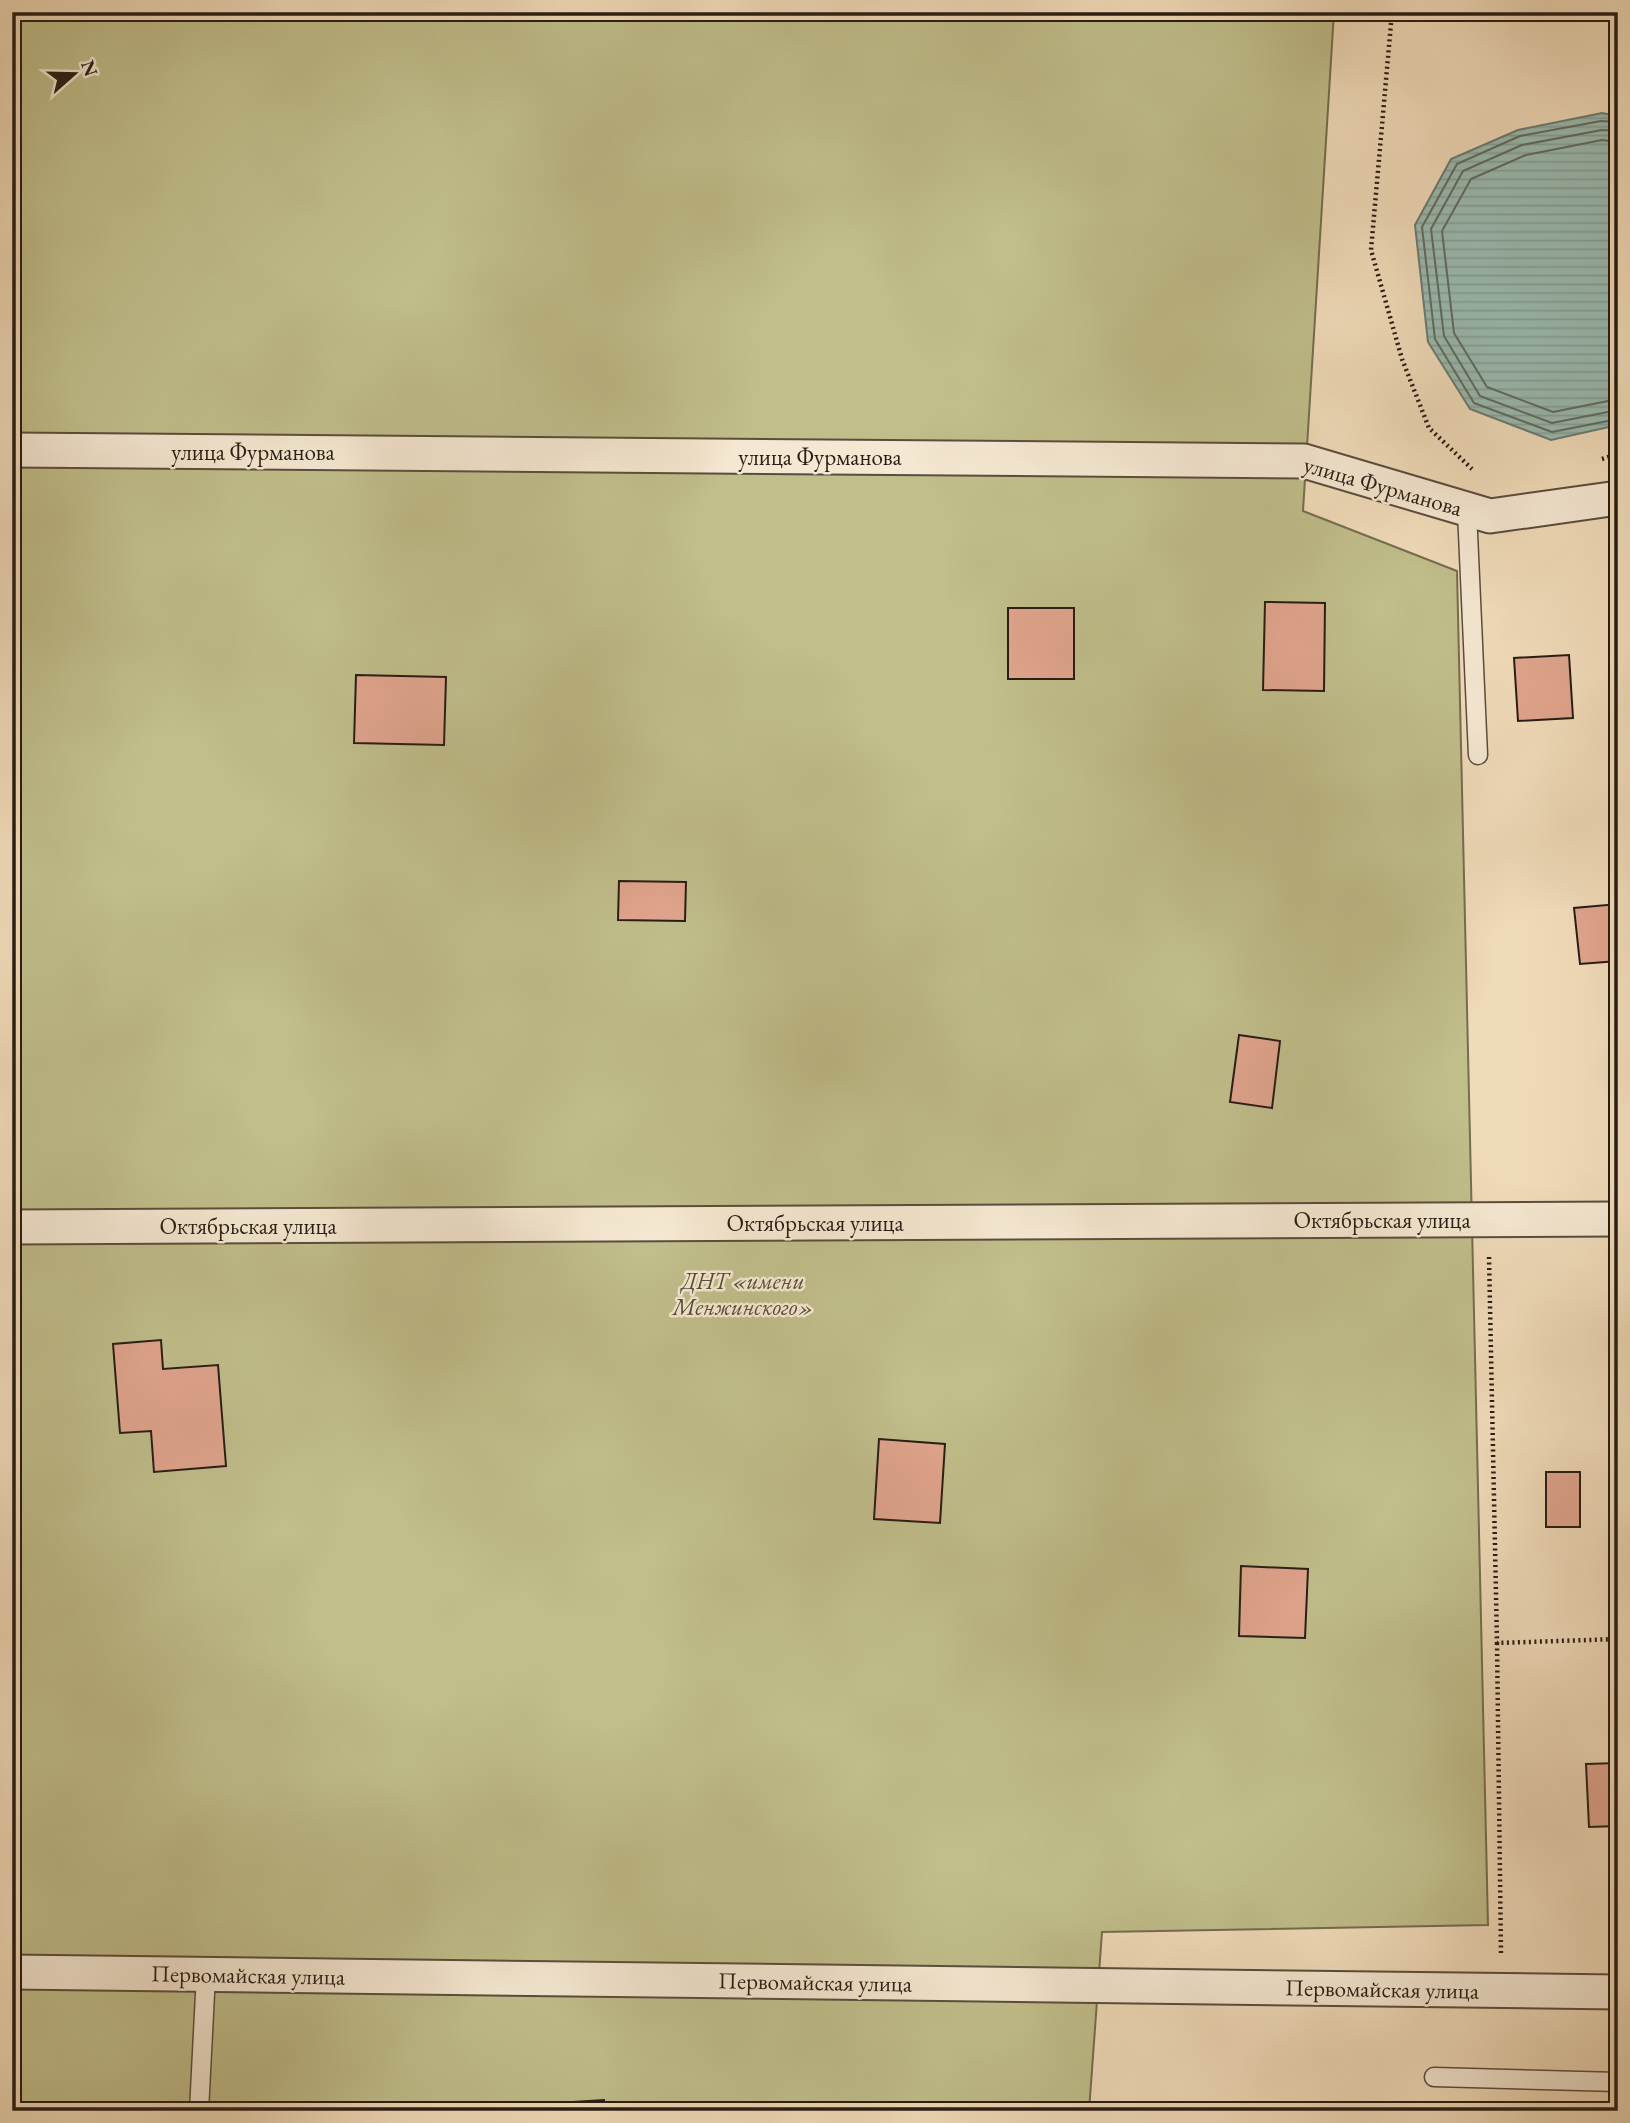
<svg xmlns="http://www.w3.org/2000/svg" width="1630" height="2123" viewBox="0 0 1630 2123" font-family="'EB Garamond',serif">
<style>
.green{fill:#c0be8b;stroke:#746d50;stroke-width:2}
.water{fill:url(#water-rules);stroke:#6c7b72;stroke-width:2}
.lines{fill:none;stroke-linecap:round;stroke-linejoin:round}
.shore{stroke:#616c62;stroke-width:2}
.building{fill:#e0a58e;stroke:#281c14;stroke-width:2}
.lane-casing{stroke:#5a4c3d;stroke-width:21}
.street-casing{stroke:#5a4c3d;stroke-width:37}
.path{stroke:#281c14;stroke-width:4.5;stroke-dasharray:2 3.5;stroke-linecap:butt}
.lane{stroke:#f5e8d2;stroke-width:18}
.street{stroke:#f5e8d2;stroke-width:33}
.labels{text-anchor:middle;stroke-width:5;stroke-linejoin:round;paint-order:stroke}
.street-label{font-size:23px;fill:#281c14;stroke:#f5e8d2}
.park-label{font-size:23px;font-style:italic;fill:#564d38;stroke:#f5e8d2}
</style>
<defs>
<pattern id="water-rules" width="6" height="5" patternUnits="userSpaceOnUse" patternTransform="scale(1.75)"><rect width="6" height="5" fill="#9abbb1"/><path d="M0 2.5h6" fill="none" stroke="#85a097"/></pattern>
</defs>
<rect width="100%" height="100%" fill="#f0dbb9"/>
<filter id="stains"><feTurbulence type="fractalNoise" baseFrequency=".00286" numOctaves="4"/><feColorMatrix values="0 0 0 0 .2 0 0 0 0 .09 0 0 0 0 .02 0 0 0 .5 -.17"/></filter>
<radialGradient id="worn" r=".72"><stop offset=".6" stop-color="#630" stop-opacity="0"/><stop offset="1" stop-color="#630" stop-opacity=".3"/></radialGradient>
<!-- green -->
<polygon class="green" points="12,12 1334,12 1303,511 1457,571 1488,1925 1102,1932 1089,2111 12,2111"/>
<!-- water -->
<polygon class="water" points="1602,113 1618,116 1618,425 1551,440 1470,409 1428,342 1415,225 1451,159 1518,130"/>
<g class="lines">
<!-- shore -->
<g class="shore">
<polyline points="1618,122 1601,121 1520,136 1457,164 1422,227 1435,339 1474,403 1552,432 1618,419"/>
<polyline points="1618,131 1602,130 1522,145 1463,171 1431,229 1444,336 1480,396 1552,423 1618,410"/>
<polyline points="1618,142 1602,140 1526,155 1471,179 1442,231 1454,333 1487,387 1553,412 1618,399"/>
</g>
</g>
<!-- building -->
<g class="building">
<polygon points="1265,602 1325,603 1324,691 1263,690"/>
<rect x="1008" y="608" width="66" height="71"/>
<polygon points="1569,655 1573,718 1518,721 1514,658"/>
<polygon points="356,675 446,677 444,745 354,743"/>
<polygon points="619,881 686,882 685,921 618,920"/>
<polygon points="1618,904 1618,961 1580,964 1574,908"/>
<polygon points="1239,1035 1280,1041 1272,1108 1230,1102"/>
<polygon points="161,1340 163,1369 218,1365 226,1466 154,1472 151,1431 120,1433 113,1344"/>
<polygon points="879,1439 945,1444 940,1523 874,1519"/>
<rect x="1546" y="1472" width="34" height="55"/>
<polygon points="1241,1566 1308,1569 1305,1638 1239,1636"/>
<polygon points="1618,1763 1618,1826 1589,1827 1586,1764"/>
<polygon points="604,2100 605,2111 541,2111 541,2104"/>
</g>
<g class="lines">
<defs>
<g id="lane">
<polyline points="1467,511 1478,755"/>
<polyline points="1434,2077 1618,2082"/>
<polyline points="199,2111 206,1974"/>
</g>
<g id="street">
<polyline points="12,450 1304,461 1490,516 1618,498"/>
<polyline points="12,1227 1618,1219"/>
<polyline points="12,1972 1618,1992"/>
</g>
</defs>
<!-- lane casing -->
<use href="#lane" class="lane-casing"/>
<!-- street casing -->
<use href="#street" class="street-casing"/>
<!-- path -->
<g class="path">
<polyline points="1392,12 1371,250 1402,359 1429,428 1472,469"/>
<polyline points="1602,459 1618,454"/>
<polyline points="1489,1257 1497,1643 1618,1639"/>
<polyline points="1497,1643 1501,1954"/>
</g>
<!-- lane -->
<use href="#lane" class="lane"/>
<!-- street -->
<use href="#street" class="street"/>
</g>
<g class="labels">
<!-- street labels -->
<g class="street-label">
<text x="253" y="460">улица Фурманова</text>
<text x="820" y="465">улица Фурманова</text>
<text transform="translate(1383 486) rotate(16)" y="8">улица Фурманова</text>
<text x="1382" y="1228">Октябрьская улица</text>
<text x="815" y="1231">Октябрьская улица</text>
<text x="248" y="1234">Октябрьская улица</text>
<text transform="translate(248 1975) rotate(1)" y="8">Первомайская улица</text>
<text transform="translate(815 1982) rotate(1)" y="8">Первомайская улица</text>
<text transform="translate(1382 1989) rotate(1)" y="8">Первомайская улица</text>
</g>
<!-- park labels -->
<g class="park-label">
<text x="743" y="1289">ДНТ «имени<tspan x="743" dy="26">Менжинского»</tspan></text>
</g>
</g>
<!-- margin -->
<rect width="1630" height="2123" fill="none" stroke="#f0dbb9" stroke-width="42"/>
<rect x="14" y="14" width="1602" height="2095" fill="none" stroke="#281c14" stroke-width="3.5"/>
<rect x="21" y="21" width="1588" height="2081" fill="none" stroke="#281c14" stroke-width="2"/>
<!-- north arrow -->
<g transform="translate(74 74) rotate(70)" stroke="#f5e8d2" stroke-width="5" paint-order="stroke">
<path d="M0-5L12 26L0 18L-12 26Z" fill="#281c14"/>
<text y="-10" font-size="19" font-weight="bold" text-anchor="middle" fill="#281c14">N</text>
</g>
<rect width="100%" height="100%" filter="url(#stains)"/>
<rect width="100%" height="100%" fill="url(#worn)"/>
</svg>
